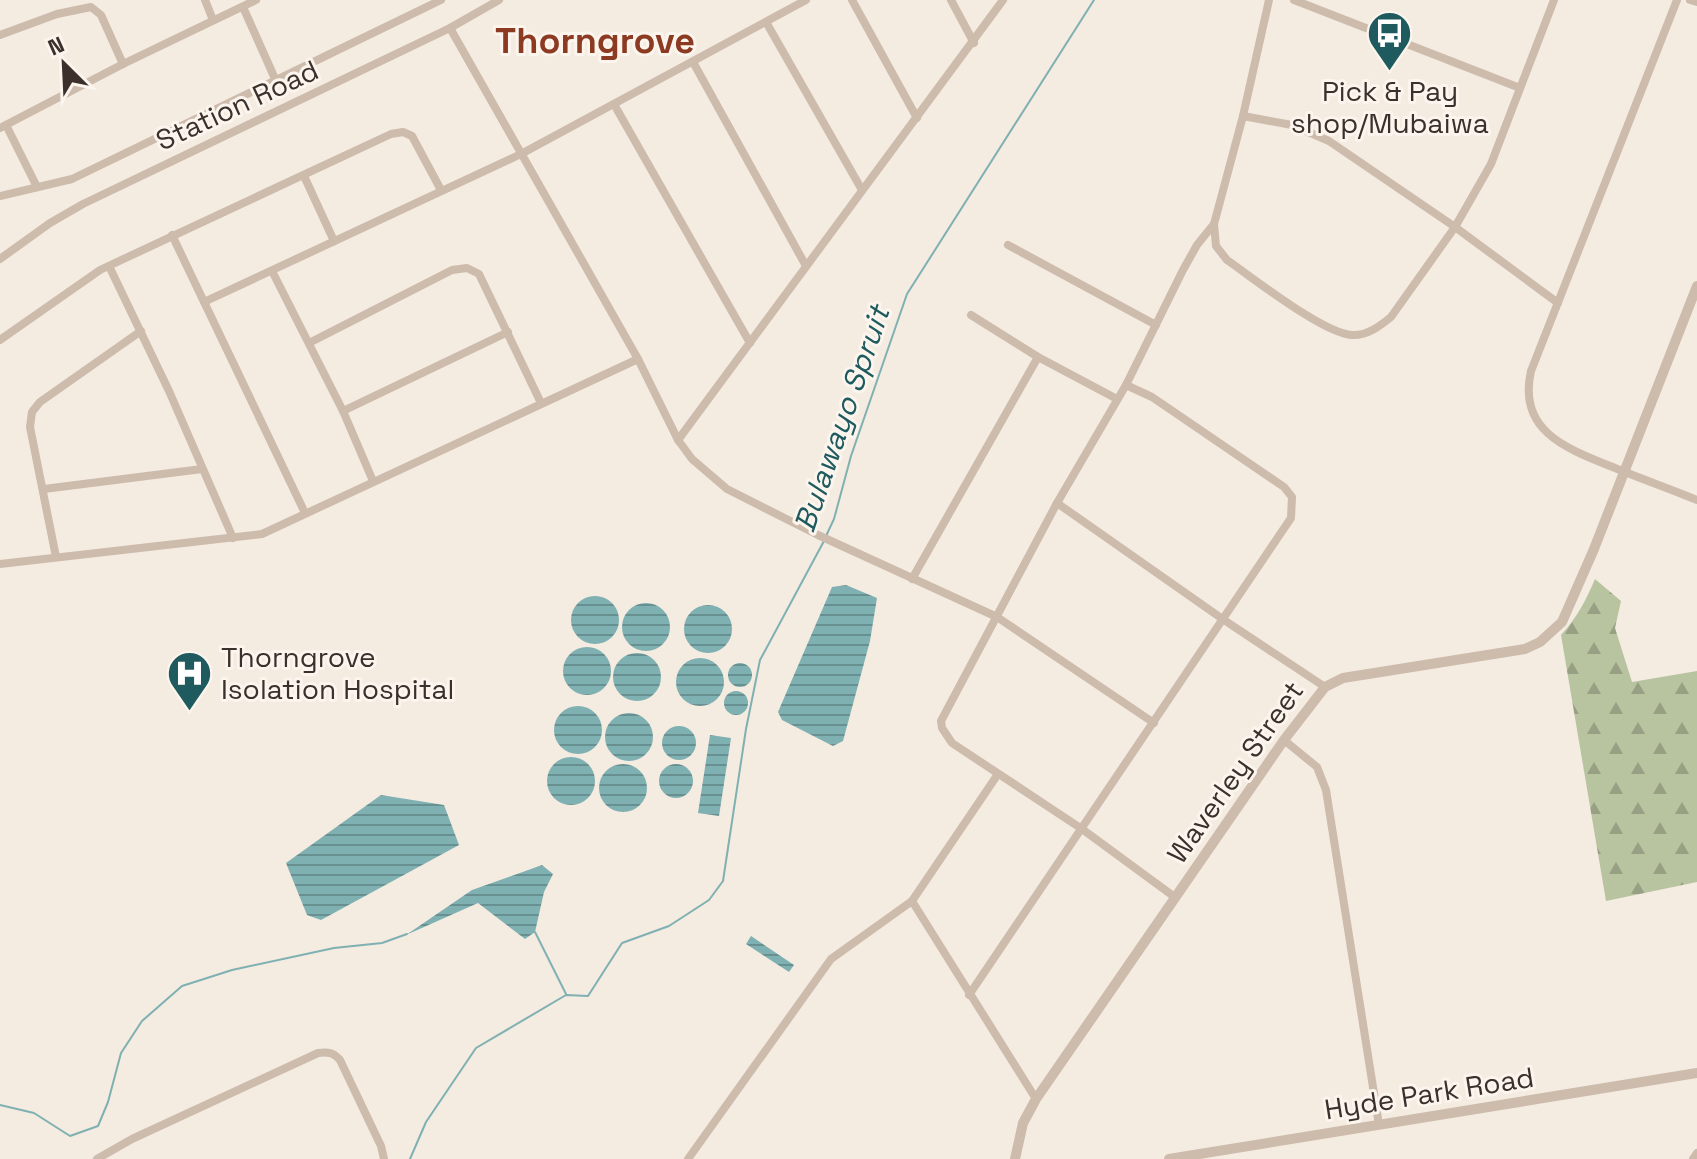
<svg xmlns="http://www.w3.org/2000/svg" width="1697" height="1159" viewBox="0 0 1697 1159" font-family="'Space Grotesk',sans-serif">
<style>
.forest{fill:url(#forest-firs)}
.water{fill:url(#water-rules)}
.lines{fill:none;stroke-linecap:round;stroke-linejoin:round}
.stream{stroke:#7fb0b2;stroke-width:2}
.minor{stroke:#cdbbac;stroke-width:8}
.tertiary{stroke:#cdbbac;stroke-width:10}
.labels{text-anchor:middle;stroke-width:6;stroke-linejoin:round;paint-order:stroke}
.poi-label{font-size:28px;fill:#3b302b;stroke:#fbf5ee}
.street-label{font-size:28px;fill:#3b302b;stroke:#fbf5ee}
.water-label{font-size:30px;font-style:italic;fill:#1f5a5e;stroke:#fbf5ee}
.district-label{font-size:36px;font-weight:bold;fill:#8c3b22;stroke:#fbf5ee}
</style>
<defs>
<pattern id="forest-firs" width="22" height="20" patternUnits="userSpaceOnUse" patternTransform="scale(2)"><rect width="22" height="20" fill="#b8c4a0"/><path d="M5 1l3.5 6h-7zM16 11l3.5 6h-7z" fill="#97a083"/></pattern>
<pattern id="water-rules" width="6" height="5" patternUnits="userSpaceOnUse" patternTransform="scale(2)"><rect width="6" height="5" fill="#7fb0b2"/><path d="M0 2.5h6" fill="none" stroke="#699091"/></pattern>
</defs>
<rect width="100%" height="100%" fill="#f4ebe1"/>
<!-- forest -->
<path class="forest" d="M1595,579L1621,601L1615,628L1632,682L1697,671V882L1606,901L1561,635C1577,618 1586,600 1595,579Z"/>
<!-- water -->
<g class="water">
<polygon points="846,585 877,598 870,641 843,741 833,746 782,720 778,712 832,587"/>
<circle cx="595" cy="620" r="24"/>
<circle cx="646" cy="627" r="24"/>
<circle cx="708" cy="629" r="24"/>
<circle cx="587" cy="671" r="24"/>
<circle cx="637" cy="677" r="24"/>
<circle cx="700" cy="682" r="24"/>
<circle cx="740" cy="675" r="12"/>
<circle cx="736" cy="703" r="12"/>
<circle cx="578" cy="730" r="24"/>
<circle cx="629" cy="737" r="24"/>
<circle cx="679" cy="743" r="17"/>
<polygon points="710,735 731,738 719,816 698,813"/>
<circle cx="571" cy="781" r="24"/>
<circle cx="676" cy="781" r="17"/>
<circle cx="623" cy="788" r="24"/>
<polygon points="381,795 444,805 459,845 321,920 307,915 286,863"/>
<polygon points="542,865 553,874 544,892 535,932 525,939 478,903 406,935 472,890"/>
<polygon points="751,936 794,965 789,972 746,944"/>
</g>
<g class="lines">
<!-- stream -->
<g class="stream">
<polyline points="826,536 834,519 851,456 907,294 1094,0"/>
<polyline points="535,932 566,994"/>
<polyline points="0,1105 34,1113 70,1136 98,1126 108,1102 121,1053 142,1021 182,986 232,970 334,948 382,943 407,934"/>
<polyline points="410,1159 426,1122 476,1048 566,995 588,996 622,943 669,926 709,900 723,881 746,729 760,660 824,541"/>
</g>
<!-- minor -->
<g class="minor">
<polyline points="205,0 213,20"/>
<polyline points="852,0 917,118"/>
<polyline points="951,0 974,43"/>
<path d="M1269,0L1243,116L1214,224L1216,246L1227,260C1253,278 1324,334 1352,335C1367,336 1380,326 1391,317L1455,227L1491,164L1554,0"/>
<polyline points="1294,0 1520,88"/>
<path d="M1677,0L1531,371C1517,432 1568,449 1615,468C1642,479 1670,489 1697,500"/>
<polyline points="1690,0 1697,2"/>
<polyline points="243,7 276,81"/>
<polyline points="766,22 862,190"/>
<polyline points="450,28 638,359 678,440 692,459 727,489 818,535 997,617 1154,723"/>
<polyline points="0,35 57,14 91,7 101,15 123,64"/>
<polyline points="693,62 806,266"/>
<polyline points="615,106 750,343"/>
<polyline points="1243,116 1292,125 1329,141 1455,227 1558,303"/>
<polyline points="6,125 37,187"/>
<polyline points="0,128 123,64 256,0"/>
<polyline points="304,176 334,241"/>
<polyline points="0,196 72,179 441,0"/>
<polyline points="172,235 305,513"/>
<polyline points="1008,245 1156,325"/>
<polyline points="0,259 50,223 83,204 450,28 499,0"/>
<polyline points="109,266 169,391 233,538"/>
<polyline points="272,271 343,411 373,481"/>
<polyline points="204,302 521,154 806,0"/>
<polyline points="971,315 1038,357 1117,399"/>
<polyline points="0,340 100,270 391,134 403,132 412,136 441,190"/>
<polyline points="309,343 452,270 467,268 479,274 541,403"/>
<polyline points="343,411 508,332"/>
<polyline points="678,440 1003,0"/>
<polyline points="44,489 202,469"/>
<polyline points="1057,503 1224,620 1325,687"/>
<polyline points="56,557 30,427 32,412 40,402 141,331"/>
<polyline points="0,564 262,534 638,359"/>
<polyline points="912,579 1038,357"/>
<polyline points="1284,740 1317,767 1326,790 1379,1125"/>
<polyline points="1176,898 1082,829 952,743 942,728 941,721 1057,503 1126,385 1183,270 1197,245 1214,224"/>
<polyline points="912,901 1036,1099"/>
<polyline points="969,995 1291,518 1292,497 1284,487 1152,397 1126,385"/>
<path d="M97,1159L132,1139L318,1053C328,1052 333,1052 340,1060L381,1146L384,1159"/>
<polyline points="688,1159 831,959 912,901 998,774"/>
<polyline points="1693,1159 1697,1153"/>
</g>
<!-- tertiary -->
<g class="tertiary">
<polyline points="1015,1159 1023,1123 1036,1099 1284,740 1325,687 1343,678 1525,649 1540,642 1562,622 1594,549 1697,286"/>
<polyline points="1169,1159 1697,1073"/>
</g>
</g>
<!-- icons -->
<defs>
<symbol id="bus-pin" viewBox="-11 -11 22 30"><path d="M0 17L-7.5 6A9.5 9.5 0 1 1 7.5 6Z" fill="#1f5a5e" stroke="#fbf5ee"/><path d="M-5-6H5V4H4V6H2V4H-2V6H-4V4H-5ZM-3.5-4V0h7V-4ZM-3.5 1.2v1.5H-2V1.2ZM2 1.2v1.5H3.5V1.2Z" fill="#fff"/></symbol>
<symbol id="hospital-pin" viewBox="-11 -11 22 30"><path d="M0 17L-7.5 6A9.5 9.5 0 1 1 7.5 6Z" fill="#1f5a5e" stroke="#fbf5ee"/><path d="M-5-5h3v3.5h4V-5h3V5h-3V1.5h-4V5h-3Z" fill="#fff"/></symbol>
</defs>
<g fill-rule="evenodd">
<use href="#bus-pin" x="1364" y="8" width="51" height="69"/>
<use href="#hospital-pin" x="164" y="648" width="51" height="69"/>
</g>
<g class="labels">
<!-- poi labels -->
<g class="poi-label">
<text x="1390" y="101">Pick &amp; Pay<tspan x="1390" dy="32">shop/Mubaiwa</tspan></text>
<text x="221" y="667" text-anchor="start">Thorngrove<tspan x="221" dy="32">Isolation Hospital</tspan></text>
</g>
<!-- street labels -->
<g class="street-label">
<text transform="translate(237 105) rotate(-25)" y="10">Station Road</text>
<text transform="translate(1235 772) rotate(-55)" y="10">Waverley Street</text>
<text transform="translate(1429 1093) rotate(-9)" y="10">Hyde Park Road</text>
</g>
<!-- water labels -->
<g class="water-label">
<text transform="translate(842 419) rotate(-71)" y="10">Bulawayo Spruit</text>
</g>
<!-- district labels -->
<g class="district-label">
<text x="595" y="53">Thorngrove</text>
</g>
</g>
<!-- north arrow -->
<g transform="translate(64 64) rotate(336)" stroke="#fbf5ee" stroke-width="6" paint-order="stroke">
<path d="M0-6L14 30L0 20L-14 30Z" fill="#3b302b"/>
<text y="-12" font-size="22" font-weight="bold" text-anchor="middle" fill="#3b302b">N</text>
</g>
</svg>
